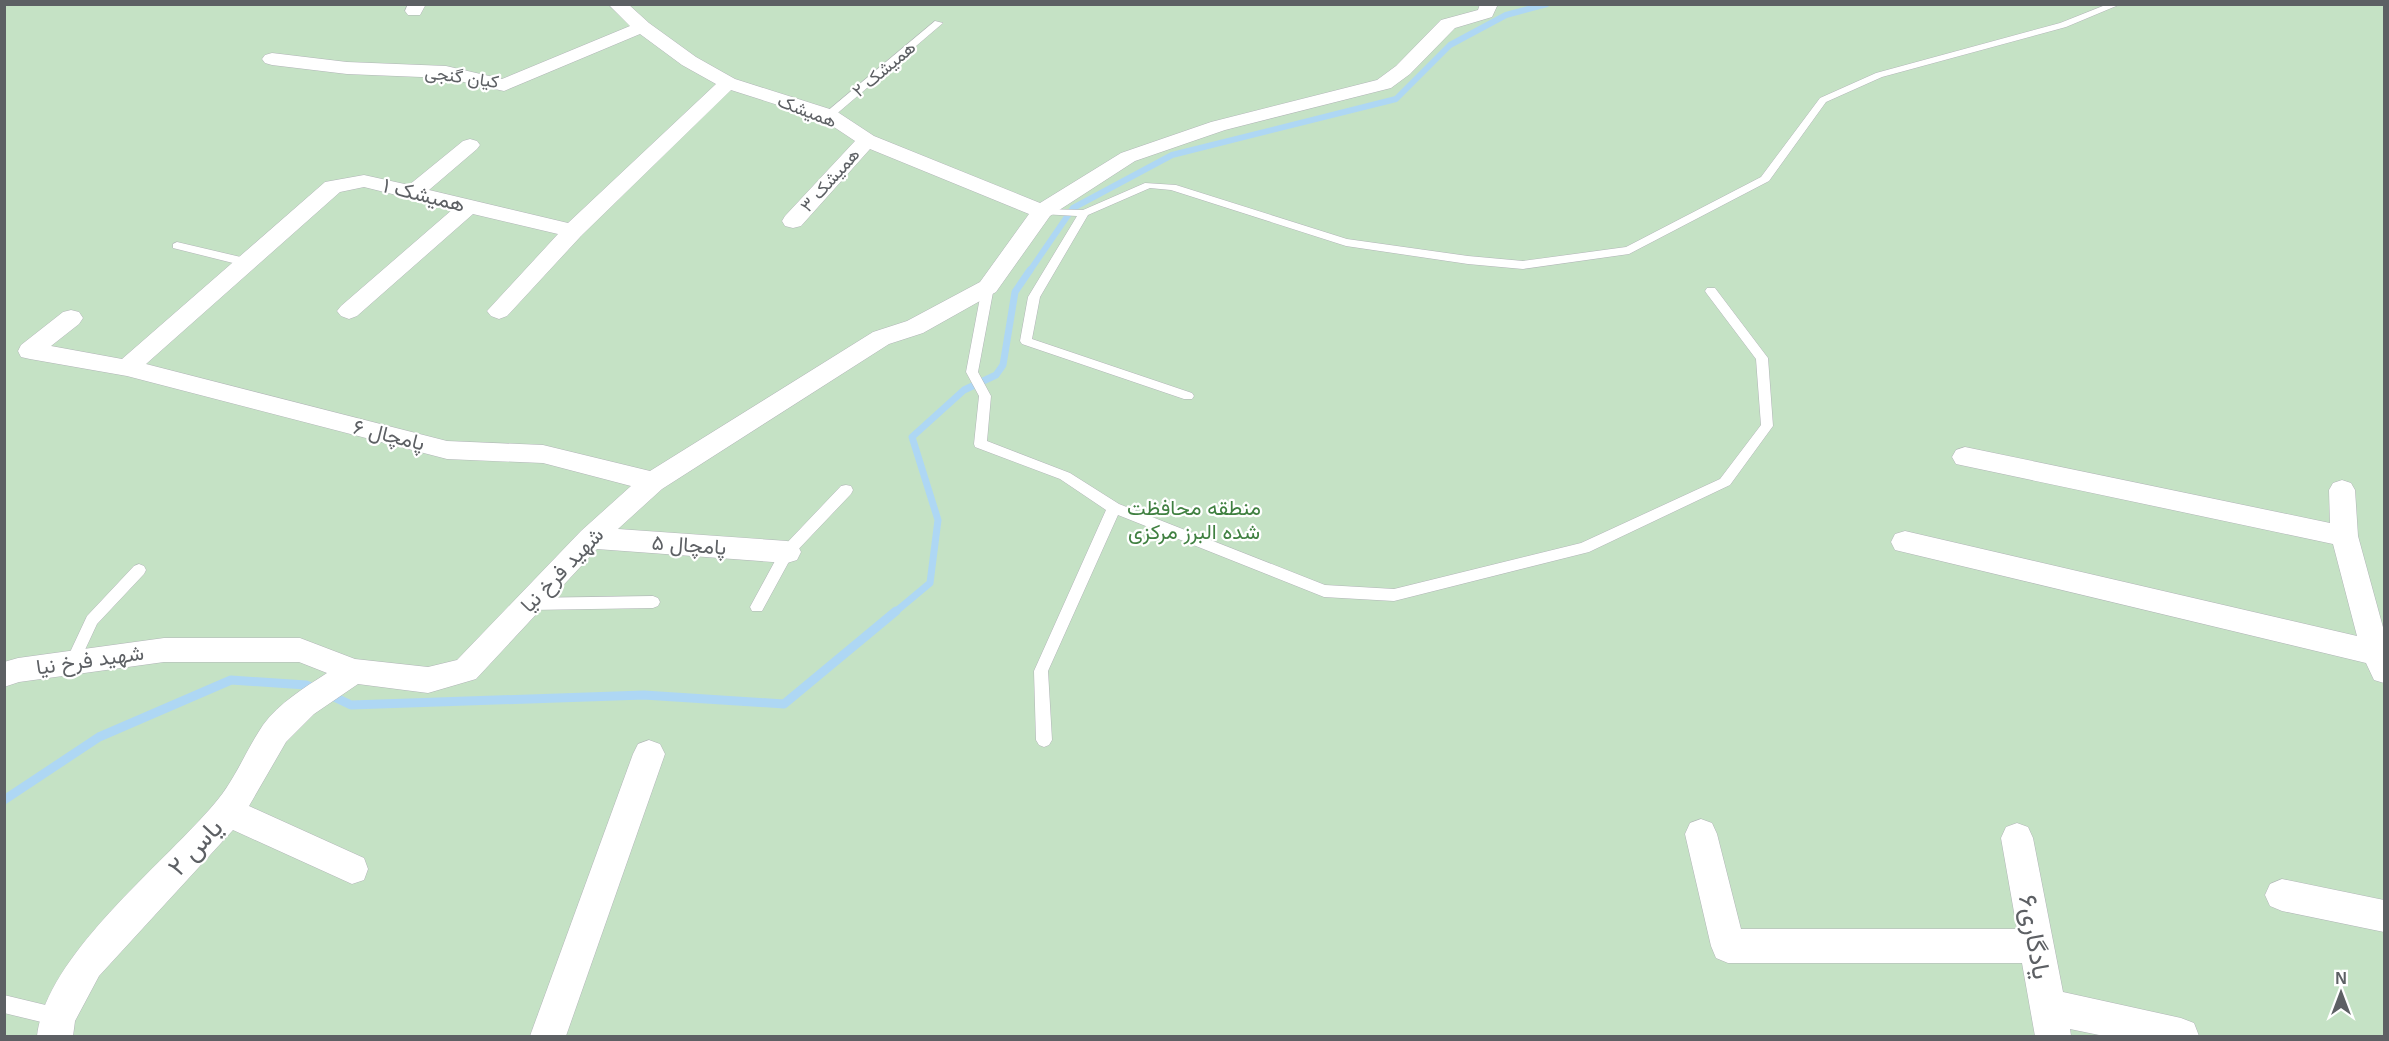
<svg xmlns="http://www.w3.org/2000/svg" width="2389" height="1041" viewBox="0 0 2389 1041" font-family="Helvetica,Vazirmatn,sans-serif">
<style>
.green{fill:#c5e2c5}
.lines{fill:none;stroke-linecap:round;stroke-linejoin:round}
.stream-far2{stroke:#aed7f4;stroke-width:6}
.stream-far1{stroke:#aed7f4;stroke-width:7}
.stream{stroke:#aed7f4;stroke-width:9}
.service-casing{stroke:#b2b5b8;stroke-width:1}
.minor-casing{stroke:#b2b5b8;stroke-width:1}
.service{fill:#fff;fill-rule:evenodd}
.minor{fill:#fff;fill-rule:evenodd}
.labels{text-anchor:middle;stroke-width:4.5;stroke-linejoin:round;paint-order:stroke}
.far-street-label{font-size:18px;fill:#5d6064;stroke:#fff}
.street-label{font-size:21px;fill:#5d6064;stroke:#fff}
.park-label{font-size:21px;fill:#408041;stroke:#fff}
.near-street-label{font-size:26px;fill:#5d6064;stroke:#fff}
</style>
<rect width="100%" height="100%" fill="#edebe5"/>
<!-- green -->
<rect class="green" x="5" y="5" width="2379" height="1031"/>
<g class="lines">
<!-- stream-far2 -->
<polyline class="stream-far2" points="1029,272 1073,208 1172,155 1396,99 1450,45 1506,15 1547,4"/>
<!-- stream-far1 -->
<polyline class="stream-far1" points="894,613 930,583 938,520 912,437 964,390 996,375 1003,365 1015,292 1030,270"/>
<!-- stream -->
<g class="stream">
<polyline points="330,695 351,705 644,695 784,704 896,611"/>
<polyline points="4,800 99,737 231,680 306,685 316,689"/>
</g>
<defs>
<g id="service">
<polygon points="2108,4 2121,4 2066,27 1882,77 1826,102 1769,181 1629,254 1523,269 1468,264 1346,246 1171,190 1150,188 1088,215 1040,297 1032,339 1192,393 1194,396 1192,399 1184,399 1022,344 1020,341 1028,297 1077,216 1042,214 1037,211 1038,209 1083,210 1145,183 1176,185 1347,239 1468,256 1523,261 1626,247 1761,177 1820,98 1876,73 2060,23"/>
<polygon points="935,21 943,23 833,117 825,117 825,113"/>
<polygon points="177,242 245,258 251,262 245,266 173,248 173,244"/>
<polygon points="988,283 994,287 978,372 991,396 987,441 1070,473 1119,504 1325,585 1394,589 1581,543 1720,479 1761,425 1756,359 1707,294 1705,291 1707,288 1715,288 1768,358 1773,426 1730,485 1589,552 1394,601 1324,597 1118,515 1048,671 1052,740 1049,745 1044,747 1039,745 1036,740 1034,671 1106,510 1060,479 975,447 974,444 979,396 966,372 982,287"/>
<polygon points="846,485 851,486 853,490 851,494 792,556 762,611 752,611 750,607 782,548 841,486"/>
<polygon points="139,564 144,566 146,570 144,574 97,624 77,667 72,669 67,667 65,663 87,616 134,566"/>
<polygon points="653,596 658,598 660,602 658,606 653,608 529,610 524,608 522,604 524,600 529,598"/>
<polygon points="4,995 58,1008 64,1011 67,1017 64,1023 58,1026 4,1013"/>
</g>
<g id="minor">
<polygon points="408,4 426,4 420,15 408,15 405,11"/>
<path d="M608,4H628L649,23L696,57L735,79L836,111L874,136L1040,203L1121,153L1211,122L1377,80L1396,66L1441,20L1478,10L1480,4H1498L1492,17L1455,28L1410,74L1391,88L1225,130L1135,161L1050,216L996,292L923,333L889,344L662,489L618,529L787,541L797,544L801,552L797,560L787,563L597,549L476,679L428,693L358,684L314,714L286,742L249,806L364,858L368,869L364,880L352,884L233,830L99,976L75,1021L73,1036H37C46,955 163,865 215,803C235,780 246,750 263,725C279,703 304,688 327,673L299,662H164L19,682L4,687V662L18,658L164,638H300L355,659L428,667L457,660L581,531L631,486L543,463L447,459L127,376L30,359L21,357L18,351L21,345L63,312L71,310L79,312L83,318L79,324L51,346L122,359L325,182L364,175L409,185L463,141L470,139L477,141L480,145L477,149L429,190L568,223L716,84L682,65L640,34L504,91L446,78L347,74L272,65L265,63L262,59L265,55L272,53L347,62L446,66L502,79L630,26ZM731,90L822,119L855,141L785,216L782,221L785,226L793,228L801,226L870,149L1029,214L980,282L907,321L873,332L650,471L543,445L447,441L146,364L340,192L364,187L453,209L341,306L337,311L341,316L349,319L357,316L473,214L558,234L487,311L491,316L499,319L507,316L581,236Z"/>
<polygon points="1965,447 2330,523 2329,490 2333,483 2342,480 2351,483 2355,490 2358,536 2384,631 2384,683 2374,680 2366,663 1895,550 1891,542 1895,534 1905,531 2357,636 2333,544 1956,464 1952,457 1956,450"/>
<polygon points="649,740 660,744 665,754 566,1036 530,1036 633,754 638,744"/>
<polygon points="1701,819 1712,823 1717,834 1741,929 2017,929 2001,838 2006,827 2017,823 2028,827 2033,838 2063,992 2181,1018 2194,1023 2199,1036 2104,1036 2070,1029 2071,1036 2035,1036 2022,963 1728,963 1716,958 1711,946 1685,834 1690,823"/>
<polygon points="2282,879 2384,900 2384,932 2282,911 2270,906 2265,895 2270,884"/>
</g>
</defs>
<!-- service casing -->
<use href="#service" class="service-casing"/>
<!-- minor casing -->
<use href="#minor" class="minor-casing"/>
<!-- service -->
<use href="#service" class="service"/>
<!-- minor -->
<use href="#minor" class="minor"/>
</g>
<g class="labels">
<!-- far-street labels -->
<g class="far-street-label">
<text transform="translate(884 69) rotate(-40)" y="6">همیشک ۲</text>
<text transform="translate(462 77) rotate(8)" y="6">کیان گنجی</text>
<text transform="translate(807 111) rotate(21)" y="6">همیشک</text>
<text transform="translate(830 180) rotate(-48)" y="6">همیشک ۳</text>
</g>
<!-- street labels -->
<g class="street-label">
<text transform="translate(424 195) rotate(14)" y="7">همیشک ۱</text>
<text transform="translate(389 435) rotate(14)" y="7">پامچال ۶</text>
<text transform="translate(689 545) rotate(4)" y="7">پامچال ۵</text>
<text transform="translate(562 570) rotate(-46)" y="7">شهید فرخ نیا</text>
<text transform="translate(90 660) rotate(-8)" y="7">شهید فرخ نیا</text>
</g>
<!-- park labels -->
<g class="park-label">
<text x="1194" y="515">منطقه محافظت<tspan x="1194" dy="24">شده البرز مرکزی</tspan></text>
</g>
<!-- near-street labels -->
<g class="near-street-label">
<text transform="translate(195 847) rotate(-47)" y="9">یاس ۲</text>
<text transform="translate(2035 937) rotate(80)" y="9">یادگاری۶</text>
</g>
</g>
<!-- border -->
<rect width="2389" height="1041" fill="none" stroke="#5d6064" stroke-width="12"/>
<!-- north arrow -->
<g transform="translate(2341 993)" stroke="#ffffff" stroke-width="4.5" paint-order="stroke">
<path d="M0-4.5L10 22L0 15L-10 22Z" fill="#5d6064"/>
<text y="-9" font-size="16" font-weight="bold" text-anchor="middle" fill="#5d6064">N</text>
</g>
</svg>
